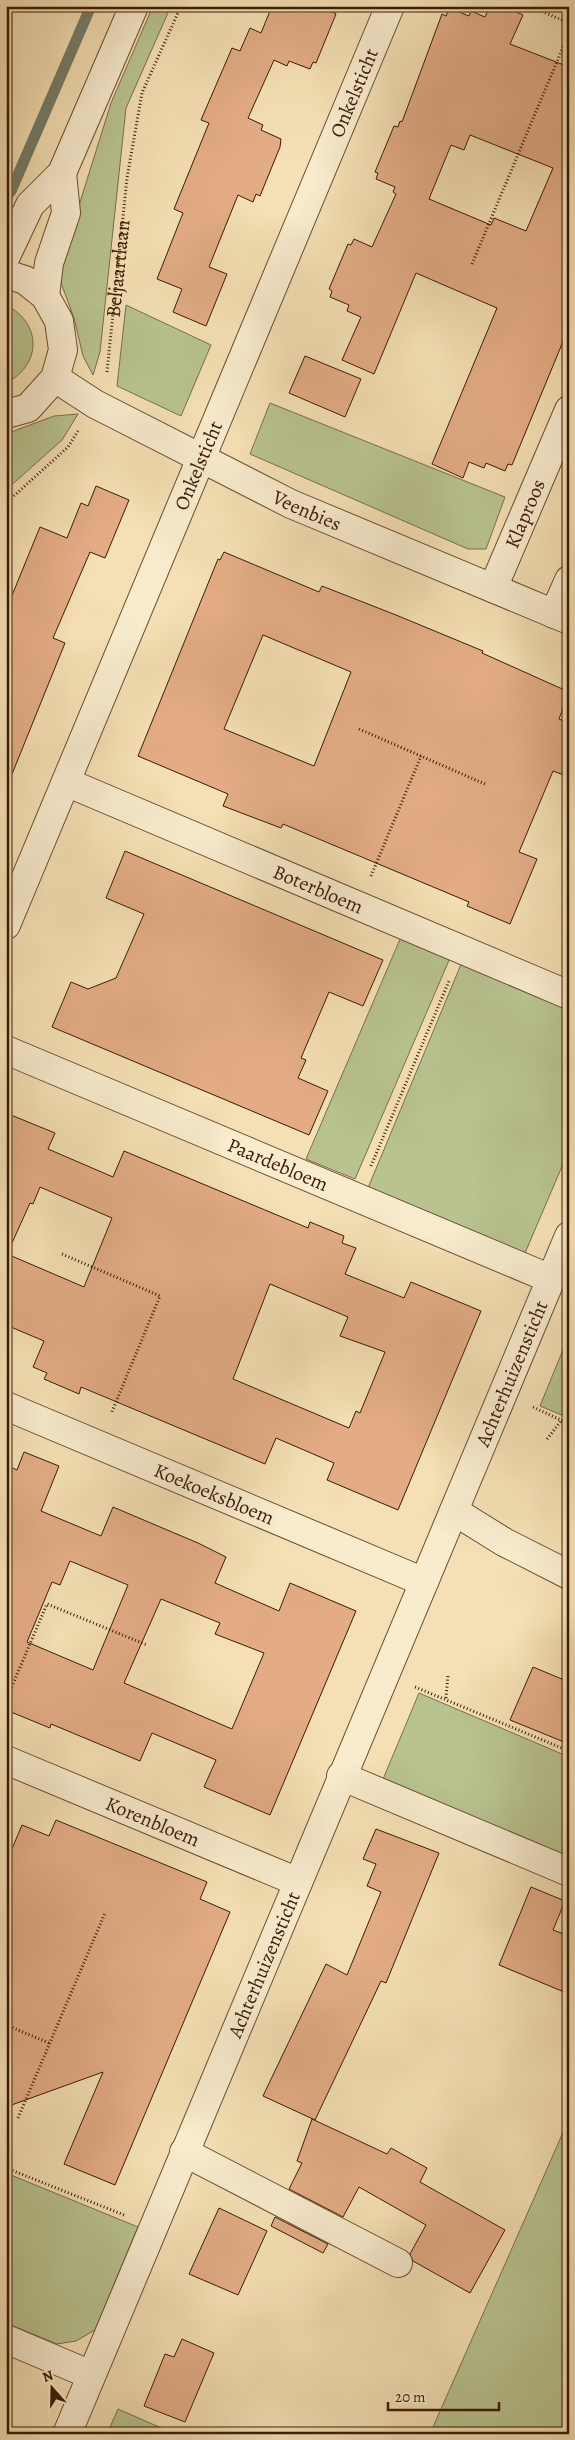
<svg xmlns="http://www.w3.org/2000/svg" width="575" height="2440" viewBox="0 0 575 2440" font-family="Alegreya,serif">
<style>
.green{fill:#b8c390;stroke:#7a6e4c}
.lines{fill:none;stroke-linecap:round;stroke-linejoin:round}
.stream{stroke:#757c6b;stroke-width:11}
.building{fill:#e3ac85;stroke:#3b1a07;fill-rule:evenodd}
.minor-casing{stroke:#694c32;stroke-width:30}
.path{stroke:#3b1a07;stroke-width:3;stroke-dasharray:1 2.5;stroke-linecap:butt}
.minor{stroke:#f8ebce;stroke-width:28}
.labels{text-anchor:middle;stroke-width:5;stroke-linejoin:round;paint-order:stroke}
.street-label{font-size:20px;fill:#3b1a07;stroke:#f8ebce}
</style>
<rect width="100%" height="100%" fill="#f4e0b4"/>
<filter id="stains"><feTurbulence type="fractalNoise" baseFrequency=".004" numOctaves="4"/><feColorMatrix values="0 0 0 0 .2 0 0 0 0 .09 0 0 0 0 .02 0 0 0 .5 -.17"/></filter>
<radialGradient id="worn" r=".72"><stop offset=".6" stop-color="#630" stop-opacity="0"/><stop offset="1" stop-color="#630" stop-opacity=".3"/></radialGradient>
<!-- green -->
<g class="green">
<polygon points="153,6 171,6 126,108 100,352 93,375 83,356 74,318 61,283 61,263 111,103"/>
<path d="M6,305C42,323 42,365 6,383Z"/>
<polygon points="126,305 211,345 181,416 117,386"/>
<polygon points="270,403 505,497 486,549 468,549 250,454"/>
<polygon points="78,414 62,440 6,490 6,434 54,416"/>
<polygon points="401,937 450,958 355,1179 306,1159"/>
<polygon points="462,962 569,1006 569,1150 525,1253 368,1188"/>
<polygon points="569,1335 569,1418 540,1406"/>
<polygon points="419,1693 569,1757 569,1862 381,1784"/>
<polygon points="569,2118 569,2434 430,2434 558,2144"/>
<polygon points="6,2173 138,2227 95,2330 76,2341 57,2344 6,2323"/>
<polygon points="118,2409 175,2434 107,2434"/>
</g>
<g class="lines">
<!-- stream -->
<polyline class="stream" points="6,197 11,191 91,6"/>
</g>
<!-- building -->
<g class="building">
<polygon points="272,6 320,6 336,14 316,63 313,62 310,69 289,61 287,66 274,60 248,118 263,125 261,130 281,139 280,147 260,196 256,194 253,202 238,195 209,267 227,274 206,326 173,312 182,289 157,279 183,213 174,209 209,123 201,120 232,48 240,51 250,28 261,33"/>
<path d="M490,6H503L523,15L510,44L569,67V327L512,465L508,464L505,471L486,463L484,468L469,462L463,478L432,464L497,308L416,273L374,374L342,360L361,317L347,311L349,305L330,297L332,291L329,289L348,244L351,245L354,239L372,247L396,194L393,192L395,187L376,179L378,173L375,172L394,126L398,127L400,121L402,122L442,14L446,16L449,8L469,16L471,11L485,17ZM470,135L553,168L526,231L494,218L491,225L429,199L451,145L464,150Z"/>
<polygon points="305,356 361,379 345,417 289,393"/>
<polygon points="96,486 129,500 105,558 90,552 53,638 65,643 8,784 6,784 6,610 40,527 67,538 81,503 88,506"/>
<path d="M224,552L319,592L322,586L396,615L483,651L482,653L569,692L559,719L569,723V777L553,771L519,852L537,859L510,924L467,906L469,902L283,824L281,828L223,806L228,794L138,756L218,559L220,560ZM263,635L351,672L314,766L224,729Z"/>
<polygon points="125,851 383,960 363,1006 329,992 301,1058 306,1060 298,1078 328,1091 309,1135 52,1027 71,982 88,989 116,978 144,914 106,898"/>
<path d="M6,1113L55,1133L48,1149L113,1177L124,1151L308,1228L310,1222L344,1236L342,1243L356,1248L345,1274L404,1298L411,1282L481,1311L398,1510L327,1480L334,1463L276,1438L265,1464L81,1387L79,1394L44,1379L47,1373L33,1367L44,1341L6,1325ZM40,1187L112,1218L84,1287L7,1254L30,1203L33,1204ZM270,1284L348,1317L340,1336L385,1352L360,1413L356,1411L349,1428L233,1379Z"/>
<path d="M24,1452L59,1466L41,1511L101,1536L113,1507L198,1543L226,1557L215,1583L279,1611L290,1583L356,1611L270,1815L204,1787L216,1760L152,1733L140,1761L51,1724L50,1728L6,1710V1465L17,1470ZM70,1561L128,1585L93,1670L27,1642L52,1582L60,1585ZM161,1599L220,1623L215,1634L264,1653L232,1729L124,1683Z"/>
<polygon points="533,1667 569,1682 569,1744 510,1720"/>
<polygon points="56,1820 207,1882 200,1899 230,1912 115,2185 64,2164 103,2072 6,2107 6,1863 22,1825 49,1836"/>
<polygon points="376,1829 439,1853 386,1983 381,1981 315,2120 263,2096 326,1964 347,1975 381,1892 367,1886 376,1864 363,1859"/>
<polygon points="531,1887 565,1901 553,1930 569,1936 569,1994 499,1965"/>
<polygon points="312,2119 387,2154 391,2148 427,2168 420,2182 505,2230 470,2293 413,2261 410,2254 426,2225 359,2187 343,2217 289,2189 302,2163 297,2161"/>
<polygon points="219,2208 267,2231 238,2295 189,2274"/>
<polygon points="275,2217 328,2244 323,2253 271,2226"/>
<polygon points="182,2339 214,2353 185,2422 144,2406 165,2354 174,2357"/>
</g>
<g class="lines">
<defs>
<g id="minor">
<polyline points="6,256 30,205 62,173 134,6"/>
<polyline points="6,274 25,280 45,296 59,321 63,350 55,378 28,408 6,414"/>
<polyline points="45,296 49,263 66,213 62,173"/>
<path id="s2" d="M55,378L95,404L291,504L569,620"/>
<path id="s3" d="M493,588L569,410"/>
<polyline points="554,614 569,580"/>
<path id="s4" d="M66,782L569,995"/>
<path id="s5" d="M6,925L390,6"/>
<path id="s6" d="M6,1050L551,1279"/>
<path id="s7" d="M6,1406L424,1582"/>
<polyline points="454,1511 504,1542 569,1575"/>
<path id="s8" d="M6,1760L298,1882"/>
<polyline points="341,1776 569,1872"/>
<polyline points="184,2152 398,2263"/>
<polyline points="6,2339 91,2375"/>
<path id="s9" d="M67,2434L569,1236"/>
</g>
</defs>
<!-- minor casing -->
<use href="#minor" class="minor-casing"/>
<!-- path -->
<g class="path">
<polyline points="529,6 569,23"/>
<polyline points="472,264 569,33"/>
<path id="s1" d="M107,372L127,178L142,93L181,6"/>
<polyline points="6,503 68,447 78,431"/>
<polyline points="359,729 485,784"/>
<polyline points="371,876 421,756"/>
<polyline points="371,1166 449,981"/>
<polyline points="62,1254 160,1296 111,1414"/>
<polyline points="533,1407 569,1424"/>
<polyline points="547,1439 561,1421"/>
<polyline points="415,1687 569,1751"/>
<polyline points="446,1698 448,1675"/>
<polyline points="6,1700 47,1604 147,1645"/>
<polyline points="6,2025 49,2043"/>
<polyline points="18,2118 105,1913"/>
<polyline points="6,2168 124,2215"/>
<polyline points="564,2434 569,2421"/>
</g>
<!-- minor -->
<use href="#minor" class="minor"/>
</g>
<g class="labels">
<!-- street labels -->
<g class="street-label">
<text dy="7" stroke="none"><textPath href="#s5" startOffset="902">Onkelsticht</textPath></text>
<text dy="7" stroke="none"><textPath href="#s1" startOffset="104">Beljaartlaan</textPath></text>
<text dy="7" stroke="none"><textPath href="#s5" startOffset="498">Onkelsticht</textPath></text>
<text dy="7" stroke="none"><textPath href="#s2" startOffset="285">Veenbies</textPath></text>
<text dy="7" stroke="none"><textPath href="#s3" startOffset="81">Klaproos</textPath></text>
<text dy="7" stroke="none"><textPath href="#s4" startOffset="274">Boterbloem</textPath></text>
<text dy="7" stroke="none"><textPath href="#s6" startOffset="295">Paardebloem</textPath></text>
<text dy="7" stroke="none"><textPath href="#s9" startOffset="1150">Achterhuizensticht</textPath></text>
<text dy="7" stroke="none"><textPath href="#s7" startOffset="226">Koekoeksbloem</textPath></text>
<text dy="7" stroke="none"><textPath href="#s8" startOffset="159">Korenbloem</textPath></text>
<text dy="7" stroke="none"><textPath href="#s9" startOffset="509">Achterhuizensticht</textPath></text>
</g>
</g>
<!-- margin -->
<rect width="575" height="2440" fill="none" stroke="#f4e0b4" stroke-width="25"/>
<rect x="8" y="8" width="560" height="2425" fill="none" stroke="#3b1a07" stroke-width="2.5"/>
<rect x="12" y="12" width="550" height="2415" fill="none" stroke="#3b1a07"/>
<!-- north arrow -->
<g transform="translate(52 2388) rotate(340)" stroke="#f8ebce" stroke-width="4" paint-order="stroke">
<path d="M0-4L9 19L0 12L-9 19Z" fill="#3b1a07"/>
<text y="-8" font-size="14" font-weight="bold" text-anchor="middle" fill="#3b1a07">N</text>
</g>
<!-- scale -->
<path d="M388 2402v8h111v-8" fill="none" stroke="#3b1a07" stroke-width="2.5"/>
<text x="395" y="2402" font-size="15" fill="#3b1a07" stroke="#f8ebce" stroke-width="4" paint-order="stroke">20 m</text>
<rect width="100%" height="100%" filter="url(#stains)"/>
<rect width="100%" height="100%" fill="url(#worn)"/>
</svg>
